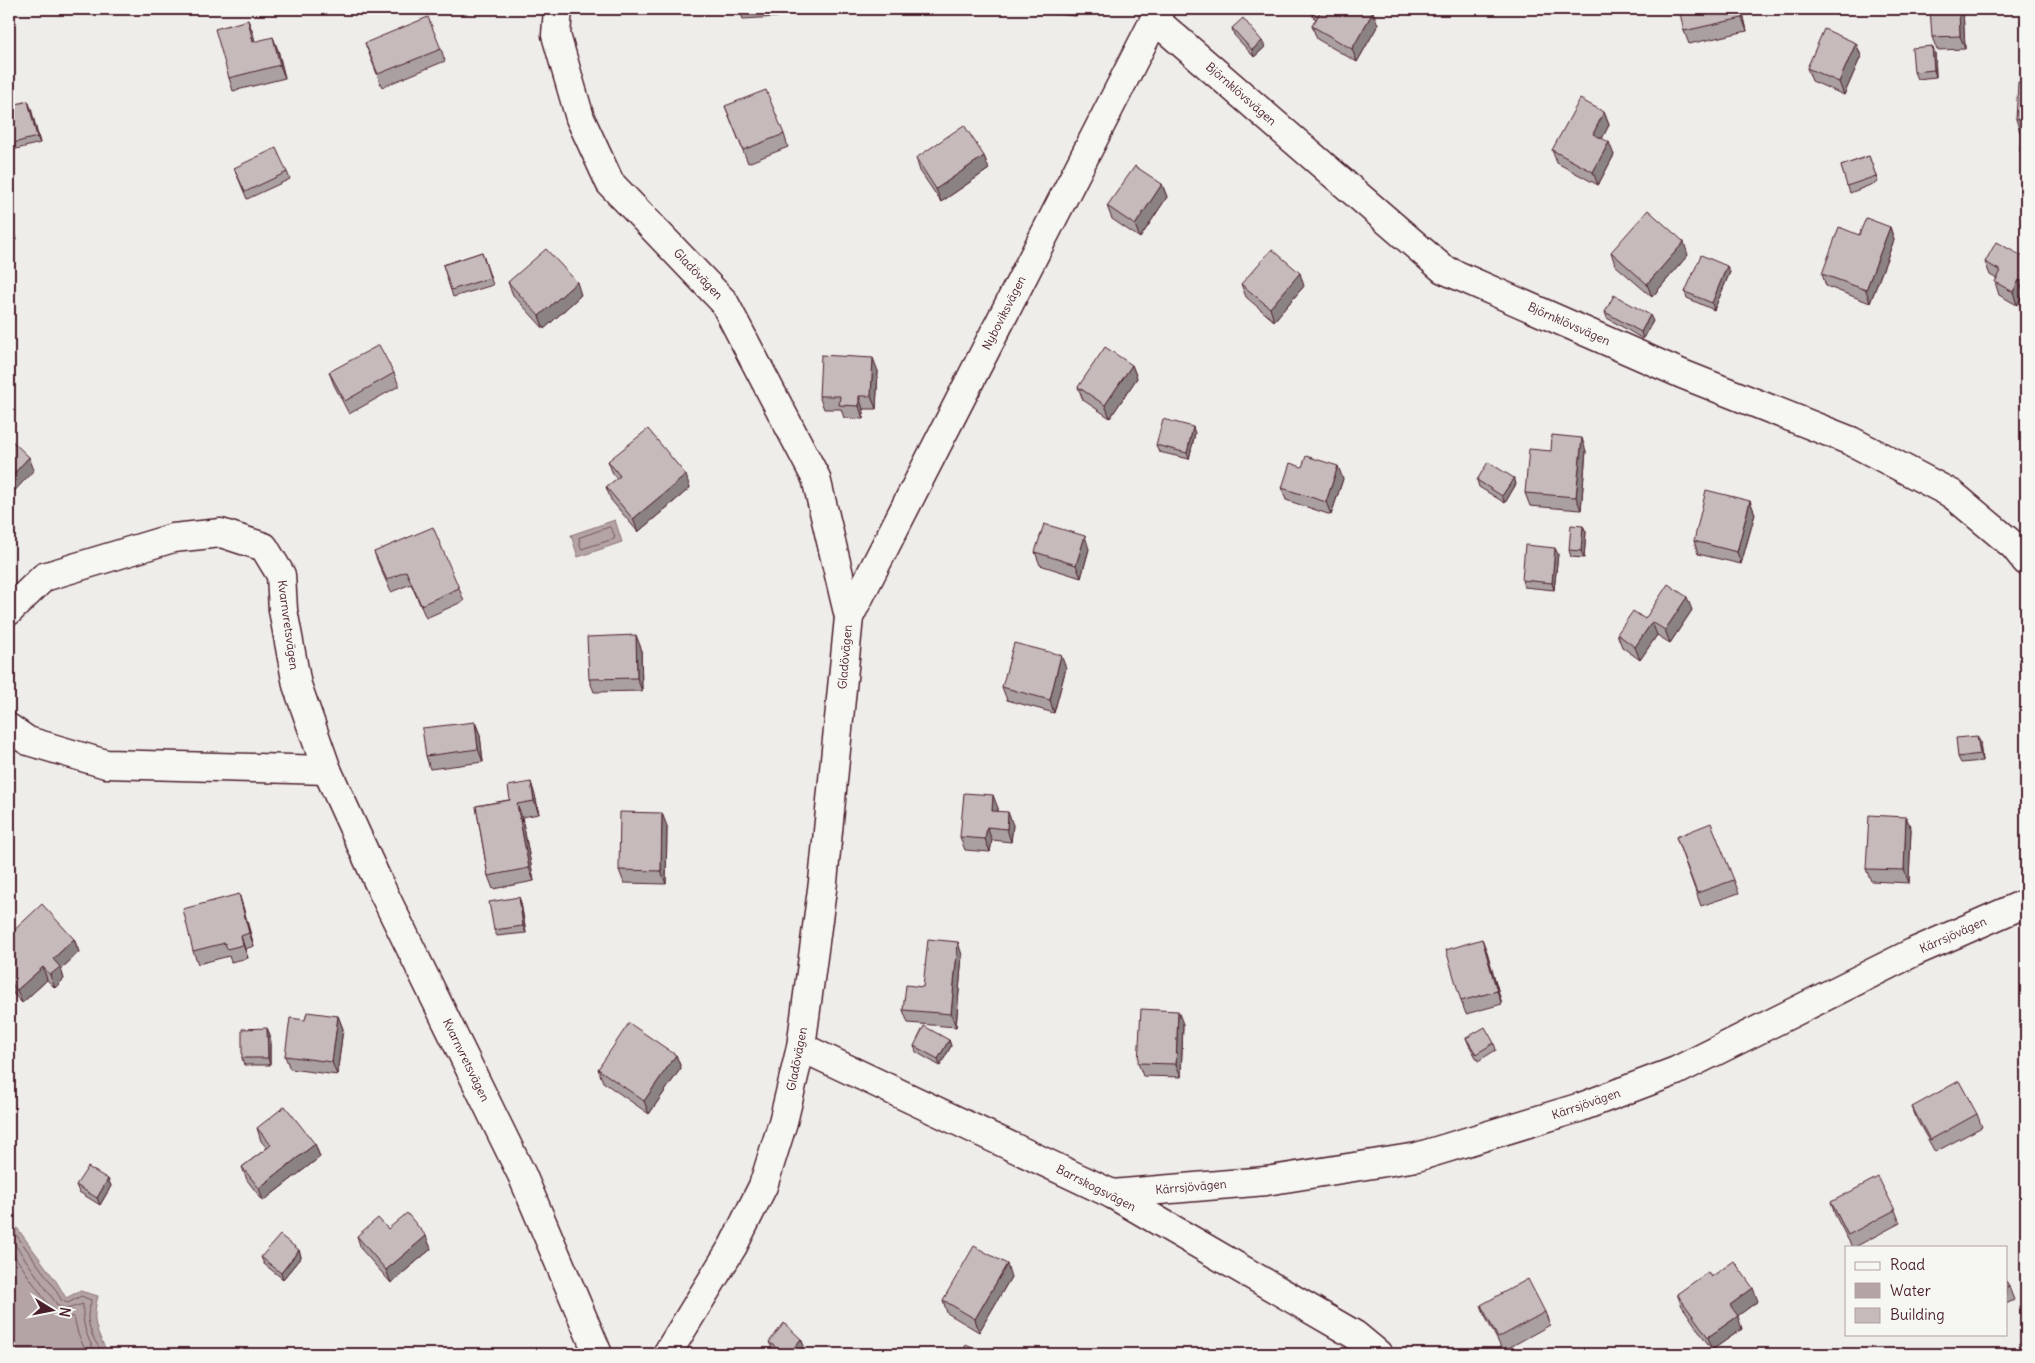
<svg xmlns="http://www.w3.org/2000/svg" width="2035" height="1363" viewBox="0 0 2035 1363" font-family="Delius,sans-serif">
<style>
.water{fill:#b4a4a5;stroke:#8a6f74}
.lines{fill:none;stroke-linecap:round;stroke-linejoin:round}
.shore{stroke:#74545c;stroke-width:1}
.street-casing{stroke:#4a1f2b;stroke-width:31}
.street{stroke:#f6f6f2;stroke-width:28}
.wall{fill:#aaa0a1;stroke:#4a1f2b}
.shaded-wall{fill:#8b8283;stroke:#4a1f2b}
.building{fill:#c6babb;stroke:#4a1f2b}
.labels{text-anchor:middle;stroke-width:4;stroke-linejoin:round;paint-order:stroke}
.street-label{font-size:12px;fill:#4a1f2b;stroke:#f6f6f2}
</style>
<rect width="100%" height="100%" fill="#efedea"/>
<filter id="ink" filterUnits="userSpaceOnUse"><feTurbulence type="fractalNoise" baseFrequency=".02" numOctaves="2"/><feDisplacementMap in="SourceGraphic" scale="10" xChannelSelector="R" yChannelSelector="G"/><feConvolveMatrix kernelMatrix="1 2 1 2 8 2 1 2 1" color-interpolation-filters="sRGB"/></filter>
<g filter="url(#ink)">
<!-- water -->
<g class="water">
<polygon points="615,520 622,542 578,557 571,535"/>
<path d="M9,1217L56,1281L66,1298L80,1291L98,1296C92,1320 95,1327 105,1348L121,1354H9Z"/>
</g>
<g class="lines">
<!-- shore -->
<g class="shore">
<polygon points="610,527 615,536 614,539 581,549 579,538"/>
<path d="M9,1225L52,1284L62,1301L68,1303L81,1296L91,1300C91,1305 88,1310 88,1316C88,1327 96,1350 107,1354"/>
<path d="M9,1236L58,1306L67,1309L83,1304C82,1325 86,1335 96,1354"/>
<polyline points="9,1248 52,1310 60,1316 74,1317 78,1334 87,1354"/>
</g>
<defs>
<g id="street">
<polyline points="558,9 556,35 580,118 610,183 724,302 816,478 849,617 823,882 801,1047 783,1122 763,1186 733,1246 667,1354"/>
<polyline points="1154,19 1443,269 1682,374 1851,441 1952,494 2014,546 2026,561"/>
<polyline points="9,611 44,577 173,538 221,533 264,547 281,575 283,610 297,685 327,770 380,886 522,1175 598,1354"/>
<polyline points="849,617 1160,9"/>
<polyline points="9,728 28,741 106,764 327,770"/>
<polyline points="801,1047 1112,1194 1355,1335 1378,1354"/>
<polyline points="1112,1194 1266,1181 1417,1157 1581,1107 1676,1071 1914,952 2026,903"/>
</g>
</defs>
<!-- street casing -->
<use href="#street" class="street-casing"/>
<!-- street -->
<use href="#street" class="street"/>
</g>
<!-- wall -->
<g class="wall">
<polygon points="649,9 680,9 651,12"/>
<polygon points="740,9 778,9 778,17 743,19 740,12"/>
<polygon points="843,9 872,9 845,13"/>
<polygon points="1053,9 1077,9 1076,16 1055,14"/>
<polygon points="1310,9 1367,9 1373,12 1378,25 1357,62 1317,39 1312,26 1316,19 1313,17"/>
<polygon points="1742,9 1747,31 1689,44 1684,31"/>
<polygon points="1963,9 1965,49 1937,50 1932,37"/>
<polygon points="248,20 255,41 278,50 285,78 233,91 229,78"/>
<polygon points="1232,28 1265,47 1254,57 1234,35"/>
<polygon points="365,43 441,49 445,61 382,87"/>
<polygon points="1856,43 1861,56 1844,95 1812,81 1807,68"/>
<polygon points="1935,53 1936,77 1917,79 1914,72"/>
<polygon points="2026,82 2026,164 2025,163 2020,151 2021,132 2020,132 2016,119"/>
<polygon points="28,101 40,143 9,151 9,106"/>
<polygon points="725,106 784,134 788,147 748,163"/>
<polygon points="1604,112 1609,125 1602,138 1614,155 1598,185 1557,163 1552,150"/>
<polygon points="984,156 989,169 941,202 920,171 916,158"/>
<polygon points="1869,156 1878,182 1850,193 1841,166"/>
<polygon points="234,168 287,172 290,179 247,199"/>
<polygon points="1162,184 1167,197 1140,238 1112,219 1107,206"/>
<polygon points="9,216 16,240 9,242"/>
<polygon points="1890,227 1894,240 1870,303 1826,286 1822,274 1859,235"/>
<polygon points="482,252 493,285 453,297 443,265"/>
<polygon points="1611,252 1688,255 1652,297 1615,265"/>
<polygon points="2026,258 2026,294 2024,293 2017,305 1999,295 1995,282 1997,279 1990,275 1985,262"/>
<polygon points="1730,272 1714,310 1687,298 1685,292"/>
<polygon points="508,282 581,295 544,329 513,295"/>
<polygon points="1241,284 1304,286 1274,321 1246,297"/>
<polygon points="1605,312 1653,321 1643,339 1607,318"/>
<polygon points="1132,365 1137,378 1110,418 1083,400 1078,387"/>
<polygon points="878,371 876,409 863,409 863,419 844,418 841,409 824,409 819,396"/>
<polygon points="329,372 394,373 399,386 349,414 334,385"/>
<polygon points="1195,433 1189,459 1159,452 1156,445"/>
<polygon points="1551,451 1586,451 1581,510 1530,506 1525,493"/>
<polygon points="608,461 690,488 638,532 611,500 606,487 617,479 613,474"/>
<polygon points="1302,467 1343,479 1331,515 1286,500 1282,488"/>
<polygon points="1514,478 1516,484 1505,503 1479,487 1477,480"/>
<polygon points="1750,501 1755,514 1741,564 1698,554 1694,541"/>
<polygon points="1583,526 1586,532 1584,558 1571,557 1569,550"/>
<polygon points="1089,549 1081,578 1040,565 1035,552"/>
<polygon points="374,552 459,588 464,601 426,618 411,584 391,592 379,565"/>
<polygon points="1558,554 1554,590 1524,587 1522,580"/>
<polygon points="1692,610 1670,643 1657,635 1640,660 1622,647 1617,634 1645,619"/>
<polygon points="641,648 642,691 594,692 589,679"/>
<polygon points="1066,668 1054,713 1007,700 1002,687"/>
<polygon points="475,722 480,735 483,762 430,769 426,756"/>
<polygon points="1977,736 1980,742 1982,761 1961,763 1958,757"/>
<polygon points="535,795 539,814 522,817 534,881 493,889 488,876 476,806"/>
<polygon points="998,808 998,812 1013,825 1011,842 992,840 990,852 965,850 960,837"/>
<polygon points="1906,817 1911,829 1909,883 1871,881 1866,869"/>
<polygon points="667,826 666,884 624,883 619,870"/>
<polygon points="1676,837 1734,880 1739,893 1701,906"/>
<polygon points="239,894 243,907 254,946 245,949 248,958 231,962 229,956 198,964 193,951"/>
<polygon points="519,897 521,903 526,933 497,936 494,930"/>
<polygon points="9,935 74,939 79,952 61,969 64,979 55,988 47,980 22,1003 9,989 9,949 12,946 9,938"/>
<polygon points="1482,939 1487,952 1502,1004 1466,1014 1461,1001"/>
<polygon points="962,955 956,1027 908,1023 903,1010 923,987"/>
<polygon points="338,1016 343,1029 337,1075 290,1069 285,1056 305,1020"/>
<polygon points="1183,1024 1181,1077 1143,1076 1138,1063"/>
<polygon points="267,1028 270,1035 270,1065 244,1065 242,1058"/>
<polygon points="1466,1038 1494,1043 1496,1050 1478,1061 1469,1045"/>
<polygon points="949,1040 951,1046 940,1066 916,1052 914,1046"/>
<polygon points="676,1055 681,1068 649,1114 603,1082 598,1069"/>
<polygon points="1912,1107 1977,1114 1982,1127 1935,1152 1917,1120"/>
<polygon points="257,1128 315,1144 320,1157 263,1201 247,1180 242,1167 267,1148 261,1141"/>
<polygon points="108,1179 111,1186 100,1205 79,1192 76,1185"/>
<polygon points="1831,1202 1895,1210 1900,1223 1855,1247 1852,1247 1835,1215"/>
<polygon points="388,1229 426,1236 431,1249 391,1283 361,1249 357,1236"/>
<polygon points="299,1250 301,1257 283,1279 264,1264 261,1257"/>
<polygon points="1011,1277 979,1332 947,1313 943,1300"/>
<polygon points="1711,1277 1758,1301 1737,1316 1742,1329 1712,1350 1682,1306 1677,1294"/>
<polygon points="2006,1281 2009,1287 2014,1300 2006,1304"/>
<polygon points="1481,1305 1545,1312 1550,1325 1503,1351 1486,1318"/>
<polygon points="801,1339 804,1346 797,1354 779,1354 772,1348 769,1342"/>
</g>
<!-- shaded-wall -->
<g class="shaded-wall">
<polygon points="776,9 778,9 778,17 776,11"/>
<polygon points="1074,9 1077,9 1076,16 1074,10"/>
<polygon points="1740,9 1742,9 1747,31 1742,18"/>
<polygon points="1959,9 1963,9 1965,49 1960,36"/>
<polygon points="1373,12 1378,25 1357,62 1352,49"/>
<polygon points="248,20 253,33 258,55 253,42"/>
<polygon points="273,37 278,50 285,78 280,65"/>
<polygon points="1262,41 1265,47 1254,57 1252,50"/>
<polygon points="1856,43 1861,56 1844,95 1839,82"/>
<polygon points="1932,46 1935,53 1936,77 1934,70"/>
<polygon points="28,101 31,108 40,143 37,137"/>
<polygon points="1604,112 1609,125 1598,147 1593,134"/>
<polygon points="1609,142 1614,155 1598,185 1593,172"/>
<polygon points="984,156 989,169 941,202 936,189"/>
<polygon points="1162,184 1167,197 1140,238 1135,225"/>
<polygon points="9,216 16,240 11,227"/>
<polygon points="1890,227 1894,240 1870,303 1866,290"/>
<polygon points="1684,242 1688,255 1652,297 1647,284"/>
<polygon points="1727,266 1730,272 1714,310 1712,303"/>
<polygon points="1300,273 1304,286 1274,321 1270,308"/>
<polygon points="2019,280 2024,293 2017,305 2013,292"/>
<polygon points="577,282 581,295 544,329 539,316"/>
<polygon points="1650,315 1653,321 1643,339 1641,332"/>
<polygon points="873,358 878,371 876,409 871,396"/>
<polygon points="1132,365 1137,378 1110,418 1105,405"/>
<polygon points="859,396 863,409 863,419 859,406"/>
<polygon points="1193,427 1195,433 1189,459 1187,453"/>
<polygon points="1582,438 1586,451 1581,510 1576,497"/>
<polygon points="29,457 34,470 9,497 9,479"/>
<polygon points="1338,466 1343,479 1331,515 1326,502"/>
<polygon points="686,475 690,488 638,532 633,519"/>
<polygon points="1514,478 1516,484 1505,503 1502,496"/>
<polygon points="1750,501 1755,514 1741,564 1737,552"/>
<polygon points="1583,526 1586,532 1584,558 1581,551"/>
<polygon points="1085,536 1089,549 1081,578 1076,565"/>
<polygon points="1555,548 1558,554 1554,590 1552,583"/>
<polygon points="1687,597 1692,610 1670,643 1665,630"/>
<polygon points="1652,622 1657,635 1640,660 1635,647"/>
<polygon points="636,635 641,648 642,691 637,678"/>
<polygon points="1061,655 1066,668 1054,713 1050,700"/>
<polygon points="475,722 480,735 483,762 478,749"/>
<polygon points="1977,736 1980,742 1982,761 1980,754"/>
<polygon points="531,782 535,795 539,814 534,801"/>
<polygon points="993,795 998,808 996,824 992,811"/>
<polygon points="517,804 522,817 534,881 529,868"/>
<polygon points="1008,812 1013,825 1011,842 1007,829"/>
<polygon points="662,813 667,826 666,884 661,871"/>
<polygon points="1906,817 1911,829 1909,883 1904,870"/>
<polygon points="987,827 992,840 990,852 985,839"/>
<polygon points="239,894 243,907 254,946 249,933"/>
<polygon points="519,897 521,903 526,933 523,926"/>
<polygon points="241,936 245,949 248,958 243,945"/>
<polygon points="74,939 79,952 61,969 64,979 55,988 50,975 53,959"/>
<polygon points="1482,939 1487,952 1502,1004 1497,991"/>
<polygon points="958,942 962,955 956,1027 951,1014"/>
<polygon points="43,967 47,980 22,1003 17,990"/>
<polygon points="1178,1011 1183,1024 1181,1077 1176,1064"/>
<polygon points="338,1016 343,1029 337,1075 332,1062"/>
<polygon points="267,1028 270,1035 270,1065 268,1058"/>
<polygon points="949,1040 951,1046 940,1066 938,1059"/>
<polygon points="676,1055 681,1068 649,1114 644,1101"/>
<polygon points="315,1144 320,1157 263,1201 259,1188"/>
<polygon points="108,1179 111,1186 100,1205 97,1198"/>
<polygon points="426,1236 431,1249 391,1283 386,1270"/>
<polygon points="299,1250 301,1257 283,1279 281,1273"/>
<polygon points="1007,1264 1011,1277 979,1332 975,1319"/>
<polygon points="1753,1288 1758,1301 1735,1318 1730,1305"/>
<polygon points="1738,1316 1742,1329 1712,1350 1708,1337"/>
<polygon points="801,1339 804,1346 797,1354 789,1354"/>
</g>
<!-- building -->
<g class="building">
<polygon points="740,9 776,9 776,11 740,12"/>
<polygon points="1317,9 1367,9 1373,12 1352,49 1312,26 1321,11"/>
<polygon points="1679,9 1740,9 1742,18 1684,31"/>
<polygon points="1930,9 1959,9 1960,36 1932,37"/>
<polygon points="428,17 441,49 378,74 365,43"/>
<polygon points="1243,18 1262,41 1252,50 1232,28"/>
<polygon points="248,20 253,42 273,37 280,65 229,78 215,29"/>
<polygon points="1824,29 1856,43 1839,82 1807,68"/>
<polygon points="1932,46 1934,70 1914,72 1912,48"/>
<polygon points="2018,82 2026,82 2026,151 2020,151 2022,119 2016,119"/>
<polygon points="766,90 784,134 743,150 725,106"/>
<polygon points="1580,99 1604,112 1593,134 1609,142 1593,172 1552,150"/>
<polygon points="28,101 37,137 9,144 9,106"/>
<polygon points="964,125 984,156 936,189 916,158"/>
<polygon points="276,148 287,172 245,192 234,168"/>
<polygon points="1869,156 1876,176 1847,186 1841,166"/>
<polygon points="1135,166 1162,184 1135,225 1107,206"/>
<polygon points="1648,210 1684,242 1647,284 1611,252"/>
<polygon points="1866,218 1890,227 1866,290 1822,274 1839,227 1859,235"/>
<polygon points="9,219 11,227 9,228"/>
<polygon points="1996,242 2026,258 2026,283 2019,280 2013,292 1995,282 2001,271 1985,262"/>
<polygon points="546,249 577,282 539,316 508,282"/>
<polygon points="1272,249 1300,273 1270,308 1241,284"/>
<polygon points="482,252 490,278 451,290 443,265"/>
<polygon points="1701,255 1727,266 1712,303 1685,292"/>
<polygon points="1614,295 1650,315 1641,332 1605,312"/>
<polygon points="379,345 394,373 345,401 329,372"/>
<polygon points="1105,347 1132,365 1105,405 1078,387"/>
<polygon points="821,355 873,358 871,396 859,396 859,406 839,405 840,396 819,396"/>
<polygon points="1163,419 1193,427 1187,453 1156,445"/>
<polygon points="648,429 686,475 633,519 606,487 620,476 608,461"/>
<polygon points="1552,435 1582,438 1576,497 1525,493 1529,449 1551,451"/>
<polygon points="9,438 29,457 9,479"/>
<polygon points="1306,456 1338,466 1326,502 1282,488 1290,463 1302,467"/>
<polygon points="1488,462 1514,478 1502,496 1477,480"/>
<polygon points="1706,490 1750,501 1737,552 1694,541"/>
<polygon points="1044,524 1085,536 1076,565 1035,552"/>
<polygon points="1571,525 1583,526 1581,551 1569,550"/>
<polygon points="433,527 459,588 421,605 406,571 387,580 374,552"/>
<polygon points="1525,545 1555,548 1552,583 1522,580"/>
<polygon points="1668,584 1687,597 1665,630 1652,622 1635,647 1617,634 1633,611 1645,619"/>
<polygon points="636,635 637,678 589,679 587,637"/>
<polygon points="1014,643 1061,655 1050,700 1002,687"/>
<polygon points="475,722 478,749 426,756 422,728"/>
<polygon points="1977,736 1980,754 1958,757 1956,738"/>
<polygon points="531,782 534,801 517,804 529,868 488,876 476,806 510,800 508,786"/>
<polygon points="964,793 993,795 992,811 1008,812 1007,829 987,827 985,839 960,837"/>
<polygon points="620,812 662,813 661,871 619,870"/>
<polygon points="1869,815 1906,817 1904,870 1866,869"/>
<polygon points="1711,823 1734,880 1697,893 1676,837"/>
<polygon points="239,894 249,933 241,936 243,945 227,949 225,943 193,951 183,909"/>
<polygon points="519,897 523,926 494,930 489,902"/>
<polygon points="42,904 74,939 53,959 60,967 50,975 43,967 17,990 9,981 9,949 15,943 9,937 9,935"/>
<polygon points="928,939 958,942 951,1014 903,1010 906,985 923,987"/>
<polygon points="1482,939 1497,991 1461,1001 1446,950"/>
<polygon points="1141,1009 1178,1011 1176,1064 1138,1063"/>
<polygon points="307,1012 338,1016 332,1062 285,1056 290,1018 305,1020"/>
<polygon points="629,1023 676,1055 644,1101 598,1069"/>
<polygon points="924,1026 949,1040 938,1059 914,1046"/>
<polygon points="1485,1027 1494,1043 1476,1054 1466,1038"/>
<polygon points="267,1028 268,1058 242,1058 242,1029"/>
<polygon points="1959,1081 1977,1114 1930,1140 1912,1107"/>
<polygon points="285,1106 315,1144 259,1188 242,1167 271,1145 257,1128"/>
<polygon points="88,1167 108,1179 97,1198 76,1185"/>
<polygon points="1878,1177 1895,1210 1848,1235 1831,1202"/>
<polygon points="407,1213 426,1236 386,1270 357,1236 378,1218 388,1229"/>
<polygon points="280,1235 299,1250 281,1273 261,1257"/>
<polygon points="974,1246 1007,1264 975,1319 943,1300"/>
<polygon points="1734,1261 1753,1288 1730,1305 1738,1316 1708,1337 1677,1294 1708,1272 1711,1277"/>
<polygon points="1528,1279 1545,1312 1498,1338 1481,1305"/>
<polygon points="2006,1281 2009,1287 2006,1288"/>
<polygon points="784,1323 801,1339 789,1354 784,1354 769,1342"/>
<polygon points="966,1345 985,1354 961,1354"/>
<polygon points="887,1347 898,1354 882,1354"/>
<polygon points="1906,1350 1909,1354 1900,1354"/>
</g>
</g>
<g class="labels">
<!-- street labels -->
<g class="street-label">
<text transform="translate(1241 94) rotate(41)" y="4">Björnklövsvägen</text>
<text transform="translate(698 274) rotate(46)" y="4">Gladövägen</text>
<text transform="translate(1004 313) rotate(-63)" y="4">Nyboviksvägen</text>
<text transform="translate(1569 324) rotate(24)" y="4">Björnklövsvägen</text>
<text transform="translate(288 625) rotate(82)" y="4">Kvarnvretsvägen</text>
<text transform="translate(845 657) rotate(-85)" y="4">Gladövägen</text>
<text transform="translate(1953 935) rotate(-24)" y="4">Kärrsjövägen</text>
<text transform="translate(797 1059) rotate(-79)" y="4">Gladövägen</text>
<text transform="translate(466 1060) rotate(64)" y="4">Kvarnvretsvägen</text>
<text transform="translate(1586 1104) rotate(-19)" y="4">Kärrsjövägen</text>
<text transform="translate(1191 1187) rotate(-5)" y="4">Kärrsjövägen</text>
<text transform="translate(1096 1188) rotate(27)" y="4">Barrskogsvägen</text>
</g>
</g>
<!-- margin -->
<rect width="2035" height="1363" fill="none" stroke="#f6f6f2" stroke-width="30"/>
<rect x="15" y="15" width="2005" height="1333" fill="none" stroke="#4a1f2b" stroke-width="2" filter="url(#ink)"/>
<!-- legend -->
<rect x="1845" y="1246" width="162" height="90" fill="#f6f6f2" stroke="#b1a0a2"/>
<rect x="1855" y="1262" width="25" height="8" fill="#f6f6f2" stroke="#b1a0a2"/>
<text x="1890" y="1270" font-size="15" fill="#4a1f2b">Road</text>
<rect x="1855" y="1283" width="25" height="15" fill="#b4a4a5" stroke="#b1a0a2"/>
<text x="1890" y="1296" font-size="15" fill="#4a1f2b">Water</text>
<rect x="1855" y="1308" width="25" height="15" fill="#c6babb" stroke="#b1a0a2"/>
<text x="1890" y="1320" font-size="15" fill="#4a1f2b">Building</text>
<!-- north arrow -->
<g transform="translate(52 1310) rotate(100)" stroke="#f6f6f2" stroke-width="4" paint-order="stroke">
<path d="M0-4L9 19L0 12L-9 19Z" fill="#4a1f2b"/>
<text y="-8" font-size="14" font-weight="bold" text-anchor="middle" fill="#4a1f2b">N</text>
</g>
</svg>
